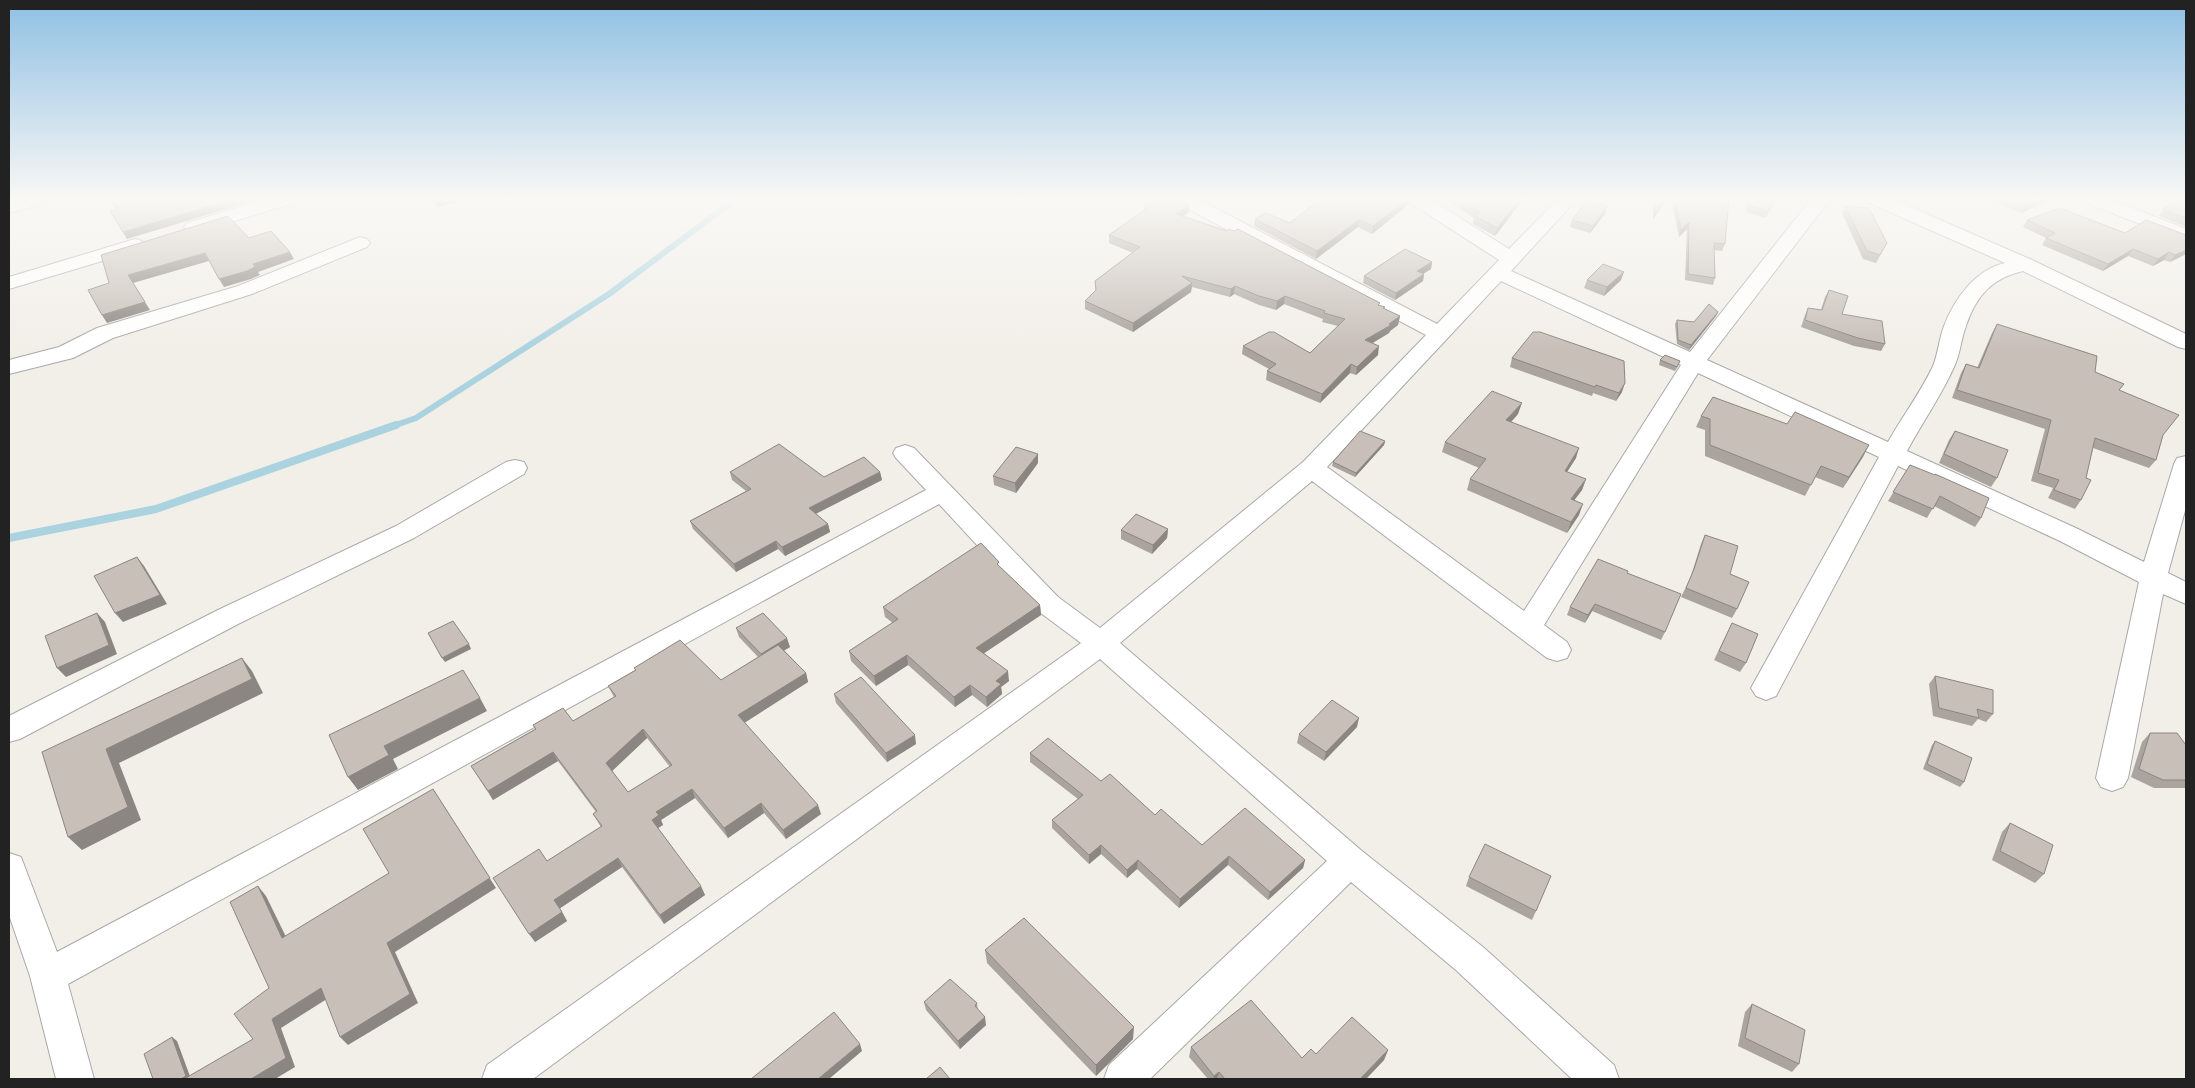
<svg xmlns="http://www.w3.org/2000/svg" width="2195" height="1088" viewBox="0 0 2195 1088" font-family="'PT Sans Narrow',sans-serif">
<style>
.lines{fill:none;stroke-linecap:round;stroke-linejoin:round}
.stream-far1{stroke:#aad3df;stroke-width:6}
.stream{stroke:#aad3df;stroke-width:8}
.minor-casing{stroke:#a9a9a9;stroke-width:2}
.minor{fill:#fff;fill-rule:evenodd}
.wall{fill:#aba49e;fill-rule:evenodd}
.shaded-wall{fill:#8b8681}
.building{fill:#c7bfb8;stroke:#8b8681;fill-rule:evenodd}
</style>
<rect width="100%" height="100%" fill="#f2efe9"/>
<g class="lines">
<!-- stream-far1 -->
<polyline class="stream-far1" points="393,426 416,418 609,294 737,198"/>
<!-- stream -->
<polyline class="stream" points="9,538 156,509 396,425"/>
<defs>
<g id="minor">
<polygon points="21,198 51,198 49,202 9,213 9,201"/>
<polygon points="270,198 299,198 297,202 201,231 194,233 187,231 184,227 187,223"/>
<path d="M1173,198H1196L1437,324L1499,260L1409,202L1407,198H1429L1509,249L1559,198H1578L1511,271L1690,352L1812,198H1831L1707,360L1888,442C1902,417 1921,392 1933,366C1938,354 1939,339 1944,326C1955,298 1975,270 2005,263L1867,202L1865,198H1890L2032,260L2186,334V349L2178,347L2023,271C1992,278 1976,296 1966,326C1961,339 1960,355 1954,367C1941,396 1922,423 1907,451L2078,529L2144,562L2174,464L2177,458L2186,456V507L2168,573L2186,582V604L2163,594L2128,778L2123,787L2112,791L2101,787L2096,778L2139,582L2060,541L1898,466L1776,696L1766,700L1756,696L1751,688L1879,457L1698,373L1544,625L1567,642L1571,650L1567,658L1557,661L1547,658L1312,481L1120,643L1362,851L1483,947L1614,1065L1619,1079H1572L1457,971L1351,882L1150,1079H1104L1109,1065L1327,861L1100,659L533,1079H482L487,1065L1081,643L1038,611L939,504L68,984L94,1079H56L30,976L9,915V853L21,857L57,952L926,490L896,458L893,453L896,448L905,445L914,448L1058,597L1100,628L1303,462L1426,335L1175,202ZM1501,281L1681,365L1524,611L1327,467Z"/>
<polygon points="2082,198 2107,198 2186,229 2186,242 2084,202"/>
<polygon points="360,237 367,239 370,243 367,247 252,294 113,338 73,358 9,374 9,360 59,347 97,328 238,286"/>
<polygon points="135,239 142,241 145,245 142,249 9,289 9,277"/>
<polygon points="515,460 524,462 527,468 524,474 414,538 238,624 20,739 9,742 9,716 218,610 396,526 506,462"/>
</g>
</defs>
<!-- minor casing -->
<use href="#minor" class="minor-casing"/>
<!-- minor -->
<use href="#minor" class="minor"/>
</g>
<!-- wall -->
<g class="wall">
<polygon points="106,198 141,198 143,199 127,239 117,209"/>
<polygon points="428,198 460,198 461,200 438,207"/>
<polygon points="1311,198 1410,198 1409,204 1372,234 1358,227 1316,259 1254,226 1255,219 1290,223 1317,201"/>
<polygon points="1444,198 1524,198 1495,236 1473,224 1474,218"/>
<polygon points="1653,198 1668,198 1653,219"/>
<polygon points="1671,198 1729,198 1725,244 1722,251 1714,250 1715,278 1713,285 1685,280 1687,229 1679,237"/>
<polygon points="1744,198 1777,198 1765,218 1746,212"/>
<polygon points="1988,198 2054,198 2021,213"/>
<polygon points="2186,198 2186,227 2159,216 2163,209"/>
<polygon points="1144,202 1189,212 1183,216 1380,303 1379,305 1384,309 1400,316 1398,325 1390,331 1389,333 1372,343 1378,355 1356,375 1350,373 1320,403 1266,380 1267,371 1269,369 1242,354 1243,346 1310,353 1338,326 1322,322 1323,319 1284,304 1276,310 1259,305 1234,294 1230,297 1192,287 1191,292 1133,332 1085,309 1085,301 1096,291 1095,281 1133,253 1109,243 1109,235 1144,210"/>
<polygon points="1845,206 1887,243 1876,263 1863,259 1842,213"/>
<polygon points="1605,214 1590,233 1570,227 1572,220"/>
<polygon points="2027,220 2125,233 2186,235 2186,254 2170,262 2164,260 2153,266 2128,256 2103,271 2042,245 2046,238 2023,227"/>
<polygon points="1432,262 1431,269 1423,274 1424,274 1423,281 1395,300 1363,283 1364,276"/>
<polygon points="1587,280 1621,280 1604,296 1584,288"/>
<polygon points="1829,290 1842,314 1885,344 1881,351 1854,346 1801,327 1805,315 1808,308 1821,310 1825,297"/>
<polygon points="1718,312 1716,316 1689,350 1677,344 1675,324 1677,320 1694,322"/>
<polygon points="1997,324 2095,372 2124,384 2119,390 2163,435 2156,460 2149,468 2093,448 2081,500 2075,509 2048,498 2053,488 2031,481 2045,429 1952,398 1961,373 1966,364 1977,368 1992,333"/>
<polygon points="1512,358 1622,392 1616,401 1593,393 1592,396 1510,367"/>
<polygon points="1660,360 1678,366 1675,371 1659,365"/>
<polygon points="1518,414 1511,422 1576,458 1567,472 1586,479 1582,490 1574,500 1579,515 1567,533 1467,490 1470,479 1479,468 1442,452 1445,442"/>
<polygon points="1701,416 1787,424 1869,445 1843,488 1815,477 1805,496 1705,456 1705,430 1696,427"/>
<polygon points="1955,431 1997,478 1991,487 1939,463 1949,440"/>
<polygon points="1385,441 1384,445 1355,477 1332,466 1333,462"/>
<polygon points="1038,463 1016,493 994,485 993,476"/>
<polygon points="1910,465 1981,518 1975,527 1934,506 1927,518 1888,501"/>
<polygon points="730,472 824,477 880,472 882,480 816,514 828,524 830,532 785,556 778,549 736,572 693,529 690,521 746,491 732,480"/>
<polygon points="1168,529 1167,538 1152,554 1121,539 1121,530"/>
<polygon points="1705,535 1730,574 1737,609 1732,618 1681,597 1690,579 1701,544"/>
<polygon points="999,566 1040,605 1041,615 984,653 1009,681 1001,687 1002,694 987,707 972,695 955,707 908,665 876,686 851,661 849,651 893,623 885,617 883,607"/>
<polygon points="1627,573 1665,632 1661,640 1592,611 1585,623 1567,615 1570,607"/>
<polygon points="1732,623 1746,663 1740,672 1714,660"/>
<path d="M736,628L790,647L784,650L806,673L808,682L744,723L821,814L786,839L764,813L728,838L695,798L661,820L663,825L658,828L705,895L664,924L622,867L560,908L567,921L535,942L547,861L601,827L593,814L596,812L558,761L493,800L471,766L535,729L533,725L573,721L614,697L608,686L635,670L634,668L721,680L758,657L739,637ZM647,738L670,767L628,792L612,771Z"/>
<polygon points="1935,676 1993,714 1986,722 1978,719 1972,726 1933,716 1929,684"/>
<polygon points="834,694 916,744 887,762 836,703"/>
<polygon points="1357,727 1324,761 1297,743 1299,734"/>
<polygon points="2150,733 2186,745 2186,788 2154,788 2131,777 2142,742"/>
<polygon points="1935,741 1964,782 1960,787 1923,769 1932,745"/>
<polygon points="1030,753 1101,781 1155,815 1202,845 1305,860 1303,868 1268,900 1228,865 1179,908 1137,869 1127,878 1101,854 1089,864 1052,828 1052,820 1078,799 1030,762"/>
<polygon points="2010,823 2044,874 2035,883 1992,860 2002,832"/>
<polygon points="1469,877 1536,911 1532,920 1466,886"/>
<polygon points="985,950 1133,1039 1096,1076 987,963"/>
<polygon points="924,1002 977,1003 978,1010 986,1025 960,1049 926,1010"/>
<polygon points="1752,1004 1799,1064 1792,1072 1738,1046 1745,1012"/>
<polygon points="1191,1047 1302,1058 1316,1054 1388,1050 1384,1060 1366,1079 1208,1079 1189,1057"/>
</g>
<!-- shaded-wall -->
<g class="shaded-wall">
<polygon points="238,198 263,198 127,239 123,232"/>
<polygon points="388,198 404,198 390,202"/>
<polygon points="443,198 460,198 461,200 438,207 435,201"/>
<polygon points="1409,198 1410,198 1409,204 1372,234 1373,226"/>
<polygon points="1521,198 1524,198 1495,236 1497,228"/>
<polygon points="1666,198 1668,198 1653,219 1655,213"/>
<polygon points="1776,198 1777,198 1765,218 1768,211"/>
<polygon points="2041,198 2054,198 2021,213 2026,205"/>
<polygon points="1190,204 1189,212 1176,222 1176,214"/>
<polygon points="1607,206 1605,214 1590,233 1593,226"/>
<polygon points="1359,220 1358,227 1316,259 1317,251"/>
<polygon points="1689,222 1687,229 1679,237 1681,230"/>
<polygon points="2133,249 2128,256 2103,271 2108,264"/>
<polygon points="2186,250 2186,254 2170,262 2175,255"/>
<polygon points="290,252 294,259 258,272 260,275 251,279 224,287 219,279 253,264"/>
<polygon points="2169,252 2164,260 2153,266 2158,259"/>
<polygon points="205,253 209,261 133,283 150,310 107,323 102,315 128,275"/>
<polygon points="1432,262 1431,269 1416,278 1417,271"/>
<polygon points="1624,272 1621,280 1604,296 1607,287"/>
<polygon points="1424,274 1423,281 1395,300 1396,293"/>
<polygon points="1192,283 1191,292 1133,332 1133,323"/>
<polygon points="1235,286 1234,294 1230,297 1231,289"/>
<polygon points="1285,296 1284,304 1276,310 1277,301"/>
<polygon points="1718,312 1716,316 1689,350 1691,345"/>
<polygon points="1400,316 1398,325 1390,331 1389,333 1363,349 1365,340"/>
<polygon points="1379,346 1378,355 1356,375 1357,367"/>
<polygon points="1351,364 1350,373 1320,403 1322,394"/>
<polygon points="1625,383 1622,392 1616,401 1619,393"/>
<polygon points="1522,403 1518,414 1503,431 1506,420"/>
<polygon points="1385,441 1384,445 1355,477 1356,473"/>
<polygon points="1869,445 1863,457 1843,488 1849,477"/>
<polygon points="1579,448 1576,458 1561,481 1565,471"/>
<polygon points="1038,454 1038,463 1016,493 1015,483"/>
<polygon points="880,472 882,480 811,516 809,508"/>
<polygon points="1586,479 1582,490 1567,510 1571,499"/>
<polygon points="1583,504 1579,515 1567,533 1571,522"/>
<polygon points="828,524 830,532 785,556 782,547"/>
<polygon points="1168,529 1167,538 1152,554 1153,545"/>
<polygon points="776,541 778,549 736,572 734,564"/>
<polygon points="137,557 144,566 167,604 123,622 115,613"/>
<polygon points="1595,604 1592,611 1585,623 1588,615"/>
<polygon points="1040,605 1041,615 977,658 976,648"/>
<polygon points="97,613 105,622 117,654 66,677 57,668"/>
<polygon points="787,638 790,647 764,663 761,654"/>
<polygon points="469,644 471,649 445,662 442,658"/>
<polygon points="907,655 908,665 876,686 874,676"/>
<polygon points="242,658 252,671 263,693 119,763 141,820 82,850 68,837 106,749"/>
<polygon points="1008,671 1009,681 1001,687 1002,694 987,707 986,697 996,681"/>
<polygon points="806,673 808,682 741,725 738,715"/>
<polygon points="970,685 972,695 955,707 954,697"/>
<polygon points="480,698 487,711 393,759 398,769 358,790 348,777 384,746"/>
<polygon points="1359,718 1357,727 1324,761 1326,752"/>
<polygon points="643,729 647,738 610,773 606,763"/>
<polygon points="915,735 916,744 887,762 886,753"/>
<polygon points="553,752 558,761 493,800 488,791"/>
<polygon points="433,789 496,888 395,952 418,1003 348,1045 340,1037 387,943"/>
<polygon points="692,789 695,798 661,820 663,825 656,829 652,820 656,812"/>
<polygon points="761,803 764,813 728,838 724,828"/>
<polygon points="818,805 821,814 786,839 783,830"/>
<polygon points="1101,845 1101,854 1089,864 1089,855"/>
<polygon points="1229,856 1228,865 1179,908 1180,899"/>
<polygon points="618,858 622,867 559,909 554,900"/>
<polygon points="1138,860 1137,869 1127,878 1127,870"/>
<polygon points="1305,860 1303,868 1268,900 1270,892"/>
<polygon points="258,886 266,896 291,947 282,938"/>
<polygon points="701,886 705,895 664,924 660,915"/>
<polygon points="562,912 567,921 535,942 529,934"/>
<polygon points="321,988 330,997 281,1028 295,1067 275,1079 251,1079 272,1019"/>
<polygon points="985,1017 986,1025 960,1049 958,1041"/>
<polygon points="1134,1027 1133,1039 1096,1076 1096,1065"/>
<polygon points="172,1037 177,1041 191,1079 181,1079"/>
<polygon points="860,1044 862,1051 829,1079 818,1079"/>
<polygon points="1388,1050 1384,1060 1366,1079 1360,1079"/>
<polygon points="1219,1072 1217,1079 1213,1079 1214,1076"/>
</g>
<!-- building -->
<g class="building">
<polygon points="108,198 141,198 143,199 146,198 238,198 123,232 110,211 119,208"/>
<polygon points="432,198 443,198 435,201"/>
<polygon points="1150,198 1179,198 1190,204 1176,214 1227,231 1229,229 1234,231 1238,229 1380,303 1378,305 1385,307 1383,308 1400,316 1389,324 1391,325 1365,340 1379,346 1357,367 1351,364 1322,394 1267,371 1276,364 1243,346 1269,332 1274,332 1310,353 1345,319 1324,313 1325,311 1285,296 1277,301 1259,296 1235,286 1231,289 1182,276 1192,283 1133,323 1085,301 1096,290 1095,281 1140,247 1109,235 1153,204 1144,202"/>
<polygon points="1321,198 1409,198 1373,226 1359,220 1317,251 1255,219 1266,213 1290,223"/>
<polygon points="1457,198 1521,198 1497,228 1475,216 1480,213"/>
<polygon points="1655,198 1666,198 1655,213"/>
<polygon points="1675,198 1729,198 1725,244 1714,243 1715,278 1688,274 1689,222 1681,230"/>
<polygon points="1748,198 1776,198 1768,211 1749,206"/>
<polygon points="2011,198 2041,198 2026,205"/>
<polygon points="2182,198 2186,198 2186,218 2163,209"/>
<polygon points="1588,199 1607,206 1593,226 1572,220"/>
<polygon points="1845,206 1869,208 1887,243 1880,255 1867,251"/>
<polygon points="2060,208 2125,233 2146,220 2186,235 2186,250 2175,255 2169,252 2158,259 2133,249 2108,264 2046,238 2055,233 2027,220"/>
<polygon points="228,216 249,238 271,231 290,252 253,264 255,267 247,271 219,279 205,253 128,275 145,302 102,315 88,290 109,283 101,255"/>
<polygon points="1405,249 1432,262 1417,271 1424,274 1396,293 1364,276"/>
<polygon points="1603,264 1624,272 1607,287 1587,280"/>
<polygon points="1829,290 1848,296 1842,314 1882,321 1885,344 1858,338 1805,320 1808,308 1822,310"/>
<polygon points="1709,304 1718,312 1691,345 1678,340 1677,320 1694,322"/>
<polygon points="1997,324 2097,356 2095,372 2124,384 2119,390 2179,415 2163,435 2156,460 2095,438 2086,478 2091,480 2081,500 2054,490 2059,480 2038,473 2051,420 1957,390 1966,364 1979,368"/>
<polygon points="1533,332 1540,332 1624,361 1625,383 1619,393 1596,385 1595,387 1512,358"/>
<polygon points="1665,355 1680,361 1677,367 1660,360"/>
<polygon points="1492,391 1522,403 1506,420 1579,448 1565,471 1586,479 1571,499 1583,504 1571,522 1470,479 1486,459 1445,442"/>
<polygon points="1713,397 1787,424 1795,412 1869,445 1849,477 1821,466 1811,485 1710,445 1710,419 1701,416"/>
<polygon points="1360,431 1385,441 1356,473 1333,462"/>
<polygon points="1955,431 2008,450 1997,478 1944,454"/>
<polygon points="779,444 824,477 864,457 880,472 809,508 828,524 782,547 776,541 734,564 690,521 751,489 730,472"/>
<polygon points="1016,447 1038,454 1015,483 993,476"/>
<polygon points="1910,465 1935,475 1935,474 1989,498 1981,518 1940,496 1933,509 1893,492"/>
<polygon points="1136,514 1168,529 1153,545 1121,530"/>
<polygon points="1705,535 1738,546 1730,574 1749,582 1737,609 1686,588 1694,569"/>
<polygon points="981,543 999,562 997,564 1040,605 976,648 1008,671 996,681 1001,684 986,697 970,685 954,697 907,655 874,676 849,651 898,619 883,607"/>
<polygon points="137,557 160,595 115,613 94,576"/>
<polygon points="1598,559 1628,571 1627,573 1681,594 1665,632 1595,604 1588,615 1570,607"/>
<polygon points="97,613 109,645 57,668 45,636"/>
<polygon points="763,613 787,638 761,654 736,628"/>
<polygon points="453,621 469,644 442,658 428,633"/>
<polygon points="1732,623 1758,634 1746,663 1719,651"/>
<path d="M680,640L721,680L778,645L806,673L738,715L818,805L783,830L761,803L724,828L692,789L656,812L659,815L652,820L701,886L660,915L618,858L554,900L562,912L529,934L493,878L539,849L547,861L602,826L593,814L597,811L553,752L488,791L471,766L536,729L533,725L563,708L573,721L616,696L608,686L636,670L634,668ZM643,729L672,765L628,792L606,763Z"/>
<polygon points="242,658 252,679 106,749 128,807 68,837 42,752"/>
<polygon points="463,670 480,698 384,746 389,755 348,777 329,735"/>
<polygon points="1935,676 1993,690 1993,714 1977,709 1979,718 1939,708"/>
<polygon points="861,677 915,735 886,753 834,694"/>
<polygon points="1332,700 1359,718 1326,752 1299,734"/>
<polygon points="2150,733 2177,733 2186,745 2186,780 2163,780 2139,769"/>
<polygon points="1048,738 1101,781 1110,774 1155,815 1161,809 1202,845 1245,808 1305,860 1270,892 1229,856 1180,899 1138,860 1127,870 1101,845 1089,855 1052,820 1083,795 1030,753"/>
<polygon points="1935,741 1972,758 1964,782 1927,764"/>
<polygon points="433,789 490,878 387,943 410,994 340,1037 321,988 272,1019 286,1058 251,1079 184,1079 253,1039 234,1014 269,988 230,902 258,886 282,938 389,873 363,829"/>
<polygon points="2010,823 2053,845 2044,874 2000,851"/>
<polygon points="1485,844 1551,876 1536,911 1469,877"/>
<polygon points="1024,918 1134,1027 1096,1065 985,950"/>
<polygon points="950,979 977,1003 975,1006 985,1017 958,1041 924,1002"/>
<polygon points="1251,1000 1302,1058 1311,1049 1316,1054 1352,1017 1388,1050 1360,1079 1225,1079 1219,1072 1214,1076 1191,1047"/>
<polygon points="1752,1004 1805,1030 1799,1064 1745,1038"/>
<polygon points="834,1012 860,1044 818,1079 751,1079"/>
<polygon points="172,1037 186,1076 181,1079 153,1079 144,1054"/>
<polygon points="940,1067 950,1079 926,1079"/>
</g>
<!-- sky -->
<linearGradient id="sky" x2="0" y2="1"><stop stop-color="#8fc0e4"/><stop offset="0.57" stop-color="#f9f8f5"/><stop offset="1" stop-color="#f9f8f5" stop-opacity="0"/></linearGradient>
<rect width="2195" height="350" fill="url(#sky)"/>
<!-- border -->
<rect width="2195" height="1088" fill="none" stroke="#222222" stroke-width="20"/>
</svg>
